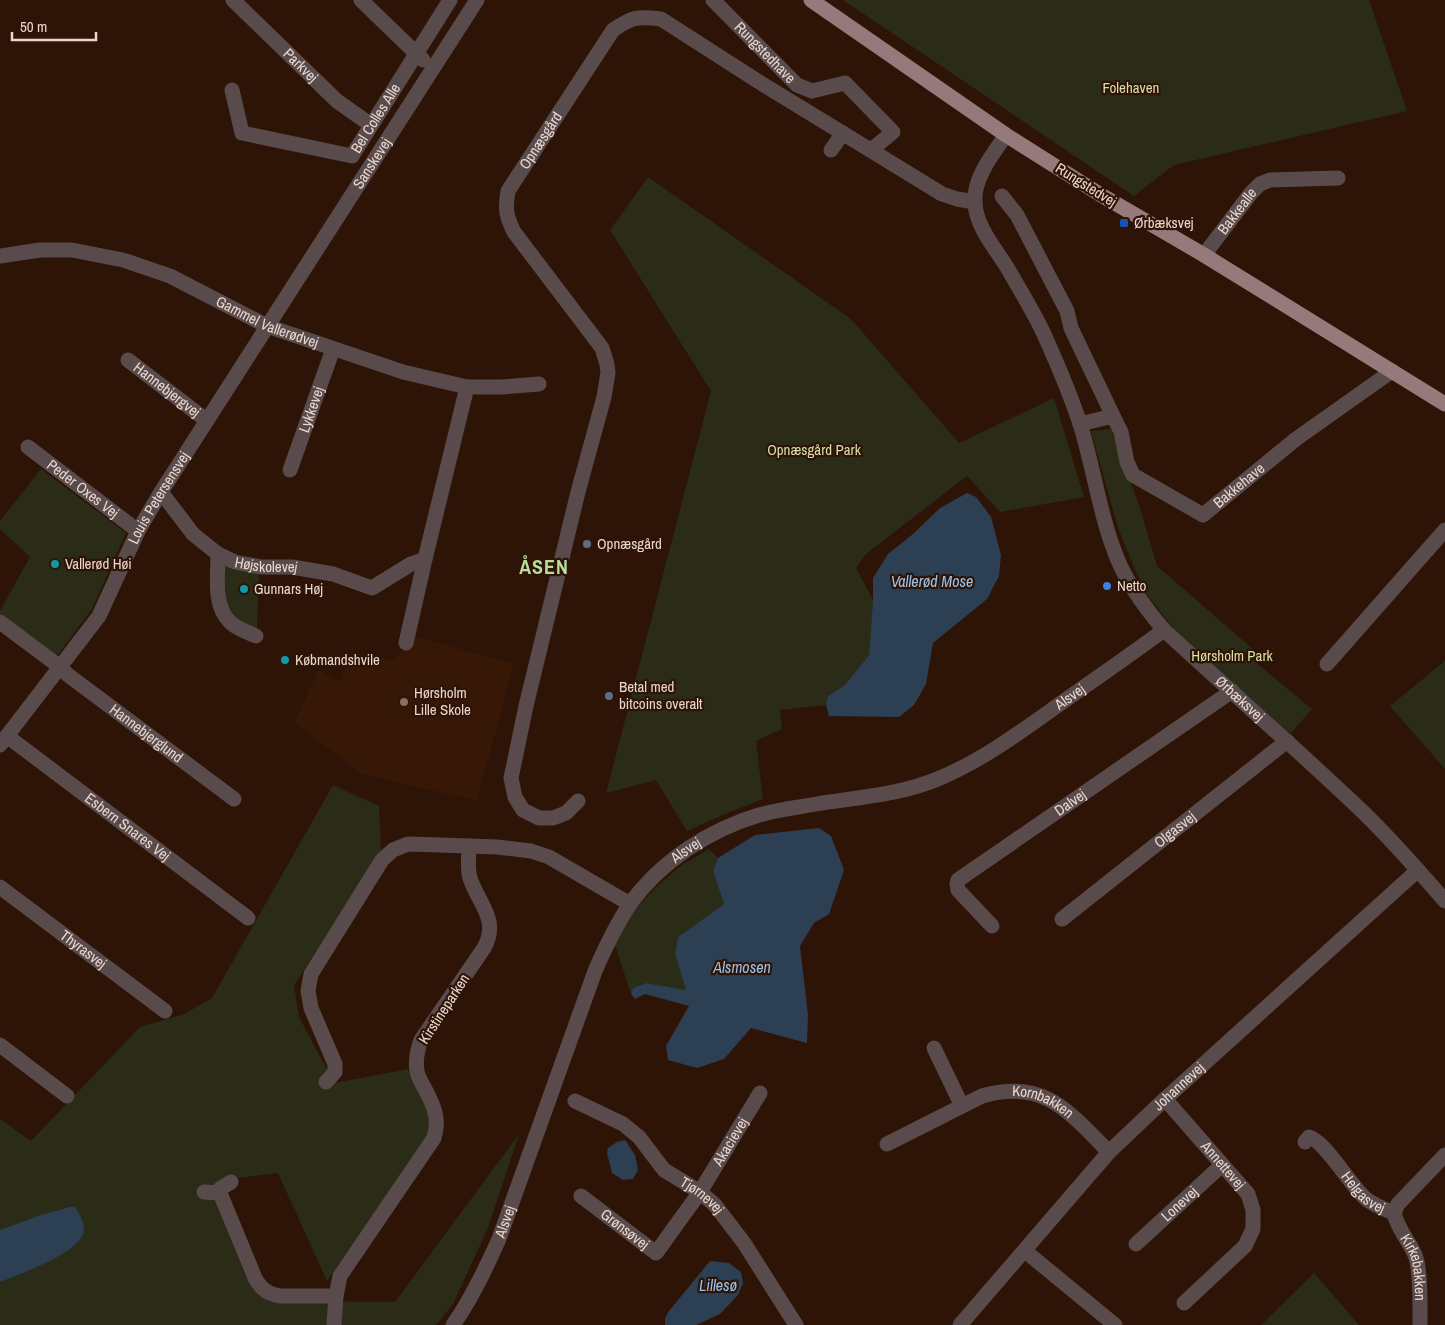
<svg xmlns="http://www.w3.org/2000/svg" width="1445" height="1325" viewBox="0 0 1445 1325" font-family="'Archivo Narrow',sans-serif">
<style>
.built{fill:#371807}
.green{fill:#2a2c18}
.water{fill:#2c3f53}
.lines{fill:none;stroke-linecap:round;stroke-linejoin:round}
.minor{stroke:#594b4c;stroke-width:15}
.major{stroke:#95797b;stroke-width:15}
.transit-dot{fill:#1a4fb4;stroke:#2d1407;stroke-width:2}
.service-dot{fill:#5c6f8a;stroke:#2d1407;stroke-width:2}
.culture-dot{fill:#0f9aa8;stroke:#2d1407;stroke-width:2}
.shop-dot{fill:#3f7fe0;stroke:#2d1407;stroke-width:2}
.education-dot{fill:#8d6e63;stroke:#2d1407;stroke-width:2}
.labels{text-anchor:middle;stroke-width:4.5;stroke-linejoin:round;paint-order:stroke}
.street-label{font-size:15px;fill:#e9d7ce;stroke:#2d1407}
.park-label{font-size:15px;fill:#d8dfa8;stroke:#2d1407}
.poi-label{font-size:15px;fill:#e9d7ce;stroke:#2d1407;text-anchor:start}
.water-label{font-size:16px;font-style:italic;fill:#9bc3ec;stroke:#2d1407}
.district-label{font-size:20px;font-weight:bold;letter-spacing:1px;fill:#b9df9b;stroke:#2d1407}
</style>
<rect width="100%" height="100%" fill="#2d1407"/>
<!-- built -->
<polygon class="built" points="415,637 514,663 477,801 362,774 294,723 319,670 339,681 352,653 393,660"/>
<!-- green -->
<g class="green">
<polygon points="843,0 1369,0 1407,111 1174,165 1134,196"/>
<polygon points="648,177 851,319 959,443 1054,398 1084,497 1000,512 967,476 866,554 856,568 873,600 869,655 845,685 828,696 826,705 780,710 782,729 756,741 763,799 725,814 687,831 656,780 606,793 711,391 610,230"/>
<polygon points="1111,429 1140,508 1157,566 1254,650 1254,661 1312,709 1290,734 1241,692 1174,629 1144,591 1118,528 1091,431"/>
<polygon points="41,469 126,533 92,609 57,656 0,615 0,611 30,557 0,529 0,521"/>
<polygon points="222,562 259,571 257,629 233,617 226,610"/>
<polygon points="1445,661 1445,769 1390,706"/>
<polygon points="333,785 379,806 381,851 294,985 299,1017 334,1083 408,1069 429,1109 430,1132 327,1281 278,1173 229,1179 216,1199 223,1213 222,1217 245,1275 279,1301 395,1302 519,1134 488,1228 453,1304 436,1325 0,1325 0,1119 31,1141 140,1027 184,1014 212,998"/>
<polygon points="709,849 718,858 713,871 724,904 678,937 675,953 687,991 646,983 633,988 631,994 614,942 633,912 656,887 682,865"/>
<polygon points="1314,1273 1359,1325 1261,1325"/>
</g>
<!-- water -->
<g class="water">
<polygon points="967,493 976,497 991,517 1001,555 999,576 987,599 933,643 926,684 914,705 899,717 829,716 826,705 828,696 845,685 869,655 873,600 873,578 888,554 913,534 940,508"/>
<polygon points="819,828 831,836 844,870 829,914 814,923 800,946 808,1015 807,1043 751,1028 724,1059 697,1068 668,1060 666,1046 689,1006 645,994 635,999 631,994 633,988 646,983 686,990 675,953 678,937 724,904 713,871 718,858 755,835"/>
<polygon points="625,1140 635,1155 638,1170 633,1179 623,1180 612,1173 607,1153 608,1148 617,1142"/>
<path d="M70,1207H75C79,1214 84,1221 84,1229C83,1253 19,1274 0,1282V1230L38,1216Z"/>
<polygon points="710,1261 729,1263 741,1272 743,1283 738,1295 720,1314 696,1325 665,1325 665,1318 669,1311"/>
</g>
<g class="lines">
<!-- minor -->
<g class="minor">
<path id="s1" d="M233,0L337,101L371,125"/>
<polyline points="361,0 423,60"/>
<path id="s2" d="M713,0L797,85L812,91L845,83L893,132L871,150"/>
<path id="s3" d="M232,90L242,133L352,156L450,0"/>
<path id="s4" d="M1006,135C993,154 973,178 975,203C976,227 996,249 1008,269C1020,290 1033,311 1043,332C1057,363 1071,395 1081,427C1094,470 1100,516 1117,558C1128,585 1146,609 1164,630C1230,691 1298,750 1363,812C1392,840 1419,871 1445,901"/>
<polyline points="831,150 843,133"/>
<polyline points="1002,196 1017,215 1067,311 1071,328 1113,416 1080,424"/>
<path id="s5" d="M1204,255L1251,193L1260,184L1270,180L1338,178"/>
<path id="s6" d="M0,256L40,250H72L123,260L170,276L267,326L403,372L467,387H502L539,384"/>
<path id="s7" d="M128,360L206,420"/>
<path id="s8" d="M1113,416L1121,432L1127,462L1133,475L1203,515L1296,439L1392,371"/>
<path id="s9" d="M28,447L138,531"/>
<path id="s10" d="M290,470L333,349"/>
<path id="s11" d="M161,492L193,534L218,554L235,562L261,567H292L333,574L372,588L411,564L425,559"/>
<path d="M218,554C218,574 213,605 229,621C235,628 247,632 256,636"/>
<path id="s12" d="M0,622L60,667L68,675L234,799"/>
<polyline points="406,643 425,559 467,387"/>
<polyline points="1327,664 1445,530"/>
<path id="s13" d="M7,736L248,918"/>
<path id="s14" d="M0,745L99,616L138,531L161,492L477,0"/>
<path id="s15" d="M578,801L566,813L553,818H539L523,810L515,797L511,778L526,706L578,492L604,397L608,373L607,364L602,348L514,232C506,216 505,209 508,191L613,30C632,17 637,16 661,19L756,80L942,194L957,199L975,202"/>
<polyline points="469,846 497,847 531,851 549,857 630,904"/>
<path id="s16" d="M0,887L165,1011"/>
<path id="s17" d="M1062,919L1287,741"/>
<path id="s18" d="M992,926L958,890L957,884L958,880L1232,691"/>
<polyline points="0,1045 67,1096"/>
<polyline points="934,1048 962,1106"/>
<path d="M326,1082L335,1072V1064L311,1008L308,991L311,974L382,860L393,850L408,844L469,846C469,857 467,868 470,878C478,903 500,920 484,948L421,1040C417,1051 415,1060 417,1071C418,1078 422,1083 425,1089C434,1106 440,1119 434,1138L340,1276L336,1296L334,1325"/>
<path id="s19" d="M1165,1099L1248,1194L1253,1210V1229L1245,1246L1184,1303"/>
<path id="s20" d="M575,1101L623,1124L639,1137L664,1170L700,1192L715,1205L744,1243L796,1325"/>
<path id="s21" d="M1305,1142L1309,1137C1324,1140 1351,1186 1365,1198C1373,1205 1384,1209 1394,1213"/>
<path id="s22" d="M887,1144L982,1096C1044,1078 1069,1112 1109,1152"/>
<path d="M231,1182L221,1188L220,1193L255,1278C261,1289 268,1294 280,1296H336"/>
<polyline points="204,1192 220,1193"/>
<path id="s23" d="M581,1196L656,1253L700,1192L760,1093"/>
<path id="s24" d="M1394,1213C1398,1230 1408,1239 1415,1255C1421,1269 1420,1308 1420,1325"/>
<polyline points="1394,1213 1398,1204 1445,1155"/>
<path id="s25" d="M1136,1244L1222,1165"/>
<polyline points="1025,1251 1115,1325"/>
<path id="s26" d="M453,1325C472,1298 486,1268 499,1239L595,971C605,948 616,925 630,904C661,861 709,830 759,815C780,809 801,807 822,803C862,797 903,794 940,778C980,761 1015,736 1050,711C1088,684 1126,658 1164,630"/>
<path id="s27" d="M960,1325L1109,1152L1165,1099L1418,870"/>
</g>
<!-- major -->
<polyline class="major" points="811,0 1006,135 1101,195 1204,255 1445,404"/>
</g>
<!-- markers -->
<rect class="transit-dot" x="1119" y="218" width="10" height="10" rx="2.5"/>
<g class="service-dot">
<circle cx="587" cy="544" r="5"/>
<circle cx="609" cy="696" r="5"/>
</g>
<g class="culture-dot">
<circle cx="55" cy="564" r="5"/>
<circle cx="244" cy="589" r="5"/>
<circle cx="285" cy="660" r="5"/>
</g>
<circle class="shop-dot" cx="1107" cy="586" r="5"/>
<circle class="education-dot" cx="404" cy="702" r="5"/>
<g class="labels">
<!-- street labels -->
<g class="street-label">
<text dy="5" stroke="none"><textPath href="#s2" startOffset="74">Rungstedhave</textPath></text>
<text dy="5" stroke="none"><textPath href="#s1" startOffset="94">Parkvej</textPath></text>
<text dy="5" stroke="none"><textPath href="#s3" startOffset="201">Bel Colles Alle</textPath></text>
<text dy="5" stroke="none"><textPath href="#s15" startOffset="788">Opnæsgård</textPath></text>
<text dy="5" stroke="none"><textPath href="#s14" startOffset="692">Sanskevej</textPath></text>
<text transform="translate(1086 185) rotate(32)" y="5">Rungstedvej</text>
<text dy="5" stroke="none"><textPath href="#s5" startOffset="55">Bakkealle</textPath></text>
<text dy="5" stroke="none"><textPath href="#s6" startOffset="282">Gammel Vallerødvej</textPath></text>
<text dy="5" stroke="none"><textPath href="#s7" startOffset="49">Hannebjergvej</textPath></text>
<text dy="5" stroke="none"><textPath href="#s10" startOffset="64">Lykkevej</textPath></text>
<text dy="5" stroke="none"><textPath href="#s8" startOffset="190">Bakkehave</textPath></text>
<text dy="5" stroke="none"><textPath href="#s9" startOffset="69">Peder Oxes Vej</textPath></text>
<text dy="5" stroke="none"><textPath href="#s14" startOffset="295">Louis Petersensvej</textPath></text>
<text dy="5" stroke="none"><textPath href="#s11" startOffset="135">Højskolevej</textPath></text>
<text dy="5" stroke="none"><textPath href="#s26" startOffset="956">Alsvej</textPath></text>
<text dy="5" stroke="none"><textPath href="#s4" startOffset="650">Ørbæksvej</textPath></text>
<text dy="5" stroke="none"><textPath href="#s12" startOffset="184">Hannebjerglund</textPath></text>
<text dy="5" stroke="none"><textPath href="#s18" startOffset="196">Dalvej</textPath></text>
<text dy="5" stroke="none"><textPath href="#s13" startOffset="151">Esbern Snares Vej</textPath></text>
<text dy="5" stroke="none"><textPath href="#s17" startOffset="144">Olgasvej</textPath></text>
<text dy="5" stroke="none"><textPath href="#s26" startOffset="536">Alsvej</textPath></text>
<text dy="5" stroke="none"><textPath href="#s16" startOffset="104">Thyrasvej</textPath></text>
<text transform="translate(444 1009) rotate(-57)" y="5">Kirstineparken</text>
<text dy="5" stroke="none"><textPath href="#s27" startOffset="324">Johannevej</textPath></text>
<text dy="5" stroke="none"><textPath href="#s22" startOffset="170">Kornbakken</textPath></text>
<text dy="5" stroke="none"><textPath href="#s23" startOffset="228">Akacievej</textPath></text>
<text dy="5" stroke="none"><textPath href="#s19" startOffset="88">Annettevej</textPath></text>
<text dy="5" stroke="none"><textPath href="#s21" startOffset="85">Helgasvej</textPath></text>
<text dy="5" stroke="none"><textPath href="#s20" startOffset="161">Tjørnevej</textPath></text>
<text dy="5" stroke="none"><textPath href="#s25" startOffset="59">Lonevej</textPath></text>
<text dy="5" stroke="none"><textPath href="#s26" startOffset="116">Alsvej</textPath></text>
<text dy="5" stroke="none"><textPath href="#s23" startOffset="55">Grønsøvej</textPath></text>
<text dy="5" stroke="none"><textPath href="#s24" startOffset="59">Kirkebakken</textPath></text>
</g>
<!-- park labels -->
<g class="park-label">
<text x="1131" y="93">Folehaven</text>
<text x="814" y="455">Opnæsgård Park</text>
<text x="1232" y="661">Hørsholm Park</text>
</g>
<!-- poi labels -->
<g class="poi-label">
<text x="1134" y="228">Ørbæksvej</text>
<text x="597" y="549">Opnæsgård</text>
<text x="65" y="569">Vallerød Høi</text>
<text x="1117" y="591">Netto</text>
<text x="254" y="594">Gunnars Høj</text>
<text x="295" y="665">Købmandshvile</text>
<text x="619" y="692">Betal med<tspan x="619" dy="17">bitcoins overalt</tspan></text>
<text x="414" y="698">Hørsholm<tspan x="414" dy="17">Lille Skole</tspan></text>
</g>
<!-- water labels -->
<g class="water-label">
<text x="932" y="587">Vallerød Mose</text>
<text x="742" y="973">Alsmosen</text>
<text x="718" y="1291">Lillesø</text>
</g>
<!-- district labels -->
<g class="district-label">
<text x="544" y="574">ÅSEN</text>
</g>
</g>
<!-- scale -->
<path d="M12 32v8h84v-8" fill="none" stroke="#e9d7ce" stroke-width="2.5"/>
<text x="20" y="32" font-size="15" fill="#e9d7ce" stroke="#2d1407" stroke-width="4" paint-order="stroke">50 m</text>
</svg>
